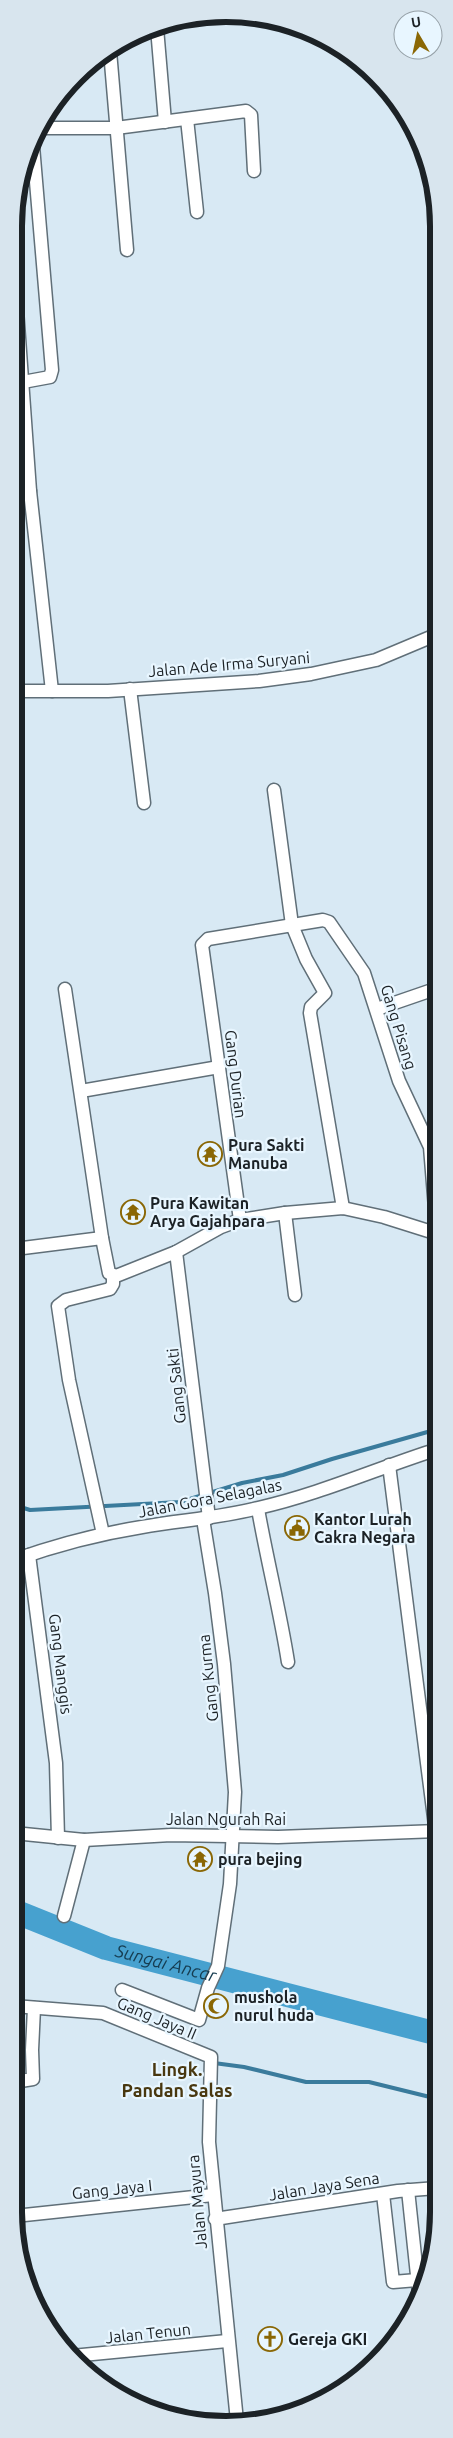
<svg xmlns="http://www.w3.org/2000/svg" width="453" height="2438" viewBox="0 0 453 2438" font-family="Ubuntu,sans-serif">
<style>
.green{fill:#a7d7f4}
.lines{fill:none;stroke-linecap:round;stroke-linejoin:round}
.stream{stroke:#3a7b9c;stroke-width:4}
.river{stroke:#47a1cf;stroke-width:24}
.minor-casing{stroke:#606f78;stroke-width:15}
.minor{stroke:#fff;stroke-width:12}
.labels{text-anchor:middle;stroke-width:4.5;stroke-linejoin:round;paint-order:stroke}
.street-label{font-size:16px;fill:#1c2226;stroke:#e8f6ff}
.poi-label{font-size:16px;font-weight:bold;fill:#1c2226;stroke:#e8f6ff;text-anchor:start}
.water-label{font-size:18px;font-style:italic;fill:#163c50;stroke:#e8f6ff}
.neighbourhood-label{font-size:18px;font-weight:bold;fill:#493810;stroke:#e8f6ff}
.rim{fill:none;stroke:#1c2226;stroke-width:6}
</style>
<rect width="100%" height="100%" fill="#d8e9f4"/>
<!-- green -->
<polygon class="green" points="302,2409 295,2413 244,2420 243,2416"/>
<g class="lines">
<!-- stream -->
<g class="stream">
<polyline points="14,1505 30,1510 180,1502 242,1483 283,1475 332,1459 438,1429"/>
<polyline points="214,2063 244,2067 306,2082 369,2082 438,2099"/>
</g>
<!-- river -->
<path class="river" id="s1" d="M14,1911L106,1948L438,2034"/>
<defs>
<g id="minor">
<polyline points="157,28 165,122"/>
<polyline points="110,51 127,250"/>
<polyline points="187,119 197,212"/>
<polyline points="40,128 116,128 246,111 251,115 254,171"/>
<polyline points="15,282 30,491 52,691"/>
<polyline points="23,382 50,377 52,370 33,146"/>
<polyline points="15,493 30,491"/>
<polyline points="130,689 144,803"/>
<polyline points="15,691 108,691 259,681 311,674 376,660 438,634"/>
<polyline points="274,790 292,925 306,959 325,993 311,1007 310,1013 343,1208"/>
<polyline points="65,989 102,1238"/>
<polyline points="377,1009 438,988"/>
<polyline points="81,1091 219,1067"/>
<polyline points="285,1213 295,1295"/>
<polyline points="240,1220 202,945 208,939 323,920 329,922 364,973 399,1081 430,1147 437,1233"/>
<polyline points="15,1249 102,1238 109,1273 116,1276 176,1252 221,1227 240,1220 285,1213 343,1208 384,1217 438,1234"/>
<polyline points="176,1252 209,1518"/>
<polyline points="389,1465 438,1849"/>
<path d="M258,1509C267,1560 280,1611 288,1662"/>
<polyline points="103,1534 69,1380 58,1306 66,1300 110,1289 113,1284 113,1276"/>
<polyline points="29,1555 56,1763 58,1838"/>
<path d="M14,1560C56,1545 98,1534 142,1527C181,1520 220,1518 258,1508C320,1494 378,1468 438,1449"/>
<polyline points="14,1833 84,1840 171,1835 278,1837 438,1831"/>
<polyline points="64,1916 84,1840"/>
<polyline points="122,1990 199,2020 208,1988 218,1966 230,1884 235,1792 224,1664 215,1593 203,1519"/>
<polyline points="14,2006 103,2013 211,2057 209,2142 237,2421"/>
<polyline points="14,2082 33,2079 32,2050 34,2008"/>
<polyline points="408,2190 419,2294"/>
<polyline points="383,2194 393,2282 417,2280"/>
<polyline points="15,2216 213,2195"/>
<polyline points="215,2219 398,2191 437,2188"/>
<polyline points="72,2356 227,2341"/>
</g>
</defs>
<!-- minor casing -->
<use href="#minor" class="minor-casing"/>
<!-- minor -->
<use href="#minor" class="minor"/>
</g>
<!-- icons -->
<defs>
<symbol id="temple-ring" viewBox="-11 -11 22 22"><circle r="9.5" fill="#e8f6ff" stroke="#8a6705" stroke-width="1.5"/><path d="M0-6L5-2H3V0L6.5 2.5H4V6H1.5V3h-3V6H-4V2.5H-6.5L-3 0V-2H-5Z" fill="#8a6705"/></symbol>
<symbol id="civic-ring" viewBox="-11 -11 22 22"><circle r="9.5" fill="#e8f6ff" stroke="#8a6705" stroke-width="1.5"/><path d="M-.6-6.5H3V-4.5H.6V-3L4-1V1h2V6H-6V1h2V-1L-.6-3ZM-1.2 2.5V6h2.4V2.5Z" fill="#8a6705"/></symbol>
<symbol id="mosque-ring" viewBox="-11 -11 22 22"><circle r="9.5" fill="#e8f6ff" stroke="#8a6705" stroke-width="1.5"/><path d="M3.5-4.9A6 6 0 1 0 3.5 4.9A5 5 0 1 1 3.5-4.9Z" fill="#8a6705"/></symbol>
<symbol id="church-ring" viewBox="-11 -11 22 22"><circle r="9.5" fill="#e8f6ff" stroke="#8a6705" stroke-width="1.5"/><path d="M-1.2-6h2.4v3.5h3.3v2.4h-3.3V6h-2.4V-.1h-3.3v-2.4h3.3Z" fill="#8a6705"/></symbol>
</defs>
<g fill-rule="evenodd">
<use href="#temple-ring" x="196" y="1140" width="28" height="28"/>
<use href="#temple-ring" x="119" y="1198" width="28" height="28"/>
<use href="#civic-ring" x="283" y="1514" width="28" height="28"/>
<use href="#temple-ring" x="186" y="1845" width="28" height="28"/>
<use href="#mosque-ring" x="202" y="1992" width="28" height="28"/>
<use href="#church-ring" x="256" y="2325" width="28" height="28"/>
</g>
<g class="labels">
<!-- street labels -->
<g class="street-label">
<text transform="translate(229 664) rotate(-5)" y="6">Jalan Ade Irma Suryani</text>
<text transform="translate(399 1027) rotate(73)" y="6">Gang Pisang</text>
<text transform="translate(236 1074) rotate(83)" y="6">Gang Durian</text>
<text transform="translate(176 1386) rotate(-96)" y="6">Gang Sakti</text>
<text transform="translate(210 1498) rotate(-11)" y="6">Jalan Gora Selagalas</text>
<text transform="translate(61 1664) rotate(83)" y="6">Gang Manggis</text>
<text transform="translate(208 1678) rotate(-96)" y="6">Gang Kurma</text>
<text x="226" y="1825">Jalan Ngurah Rai</text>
<text transform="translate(157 2018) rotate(23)" y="6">Gang Jaya II</text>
<text transform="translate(324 2186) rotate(-9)" y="6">Jalan Jaya Sena</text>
<text transform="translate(112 2189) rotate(-6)" y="6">Gang Jaya I</text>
<text transform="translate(197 2202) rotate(-95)" y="6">Jalan Mayura</text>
<text transform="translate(148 2333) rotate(-6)" y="6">Jalan Tenun</text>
</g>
<!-- poi labels -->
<g class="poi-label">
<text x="228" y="1151">Pura Sakti<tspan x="228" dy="18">Manuba</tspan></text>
<text x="150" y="1209">Pura Kawitan<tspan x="150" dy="18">Arya Gajahpara</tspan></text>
<text x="314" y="1525">Kantor Lurah<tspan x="314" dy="18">Cakra Negara</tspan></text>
<text x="218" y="1865">pura bejing</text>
<text x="234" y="2003">mushola<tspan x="234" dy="18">nurul huda</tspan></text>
<text x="288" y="2345">Gereja GKI</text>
</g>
<!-- water labels -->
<g class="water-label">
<text dy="6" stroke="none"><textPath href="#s1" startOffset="161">Sungai Ancar</textPath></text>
</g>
<!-- neighbourhood labels -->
<g class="neighbourhood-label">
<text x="177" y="2076">Lingk.<tspan x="177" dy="21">Pandan Salas</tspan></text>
</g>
</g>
<!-- crop -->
<path d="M0 0H453V2438H0ZM226 22H226A204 204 0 0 1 430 226V2212A204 204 0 0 1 226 2416H226A204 204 0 0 1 22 2212V226A204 204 0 0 1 226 22Z" fill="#d8e5ee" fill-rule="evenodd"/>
<path class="rim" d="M226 22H226A204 204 0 0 1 430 226V2212A204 204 0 0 1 226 2416H226A204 204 0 0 1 22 2212V226A204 204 0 0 1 226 22Z"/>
<!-- north arrow -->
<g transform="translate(418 35) rotate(351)"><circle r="24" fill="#e8f6ff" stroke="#96a1a8"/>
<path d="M0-4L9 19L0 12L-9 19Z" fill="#8a6705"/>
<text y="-8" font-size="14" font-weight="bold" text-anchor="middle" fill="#1c2226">U</text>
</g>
</svg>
